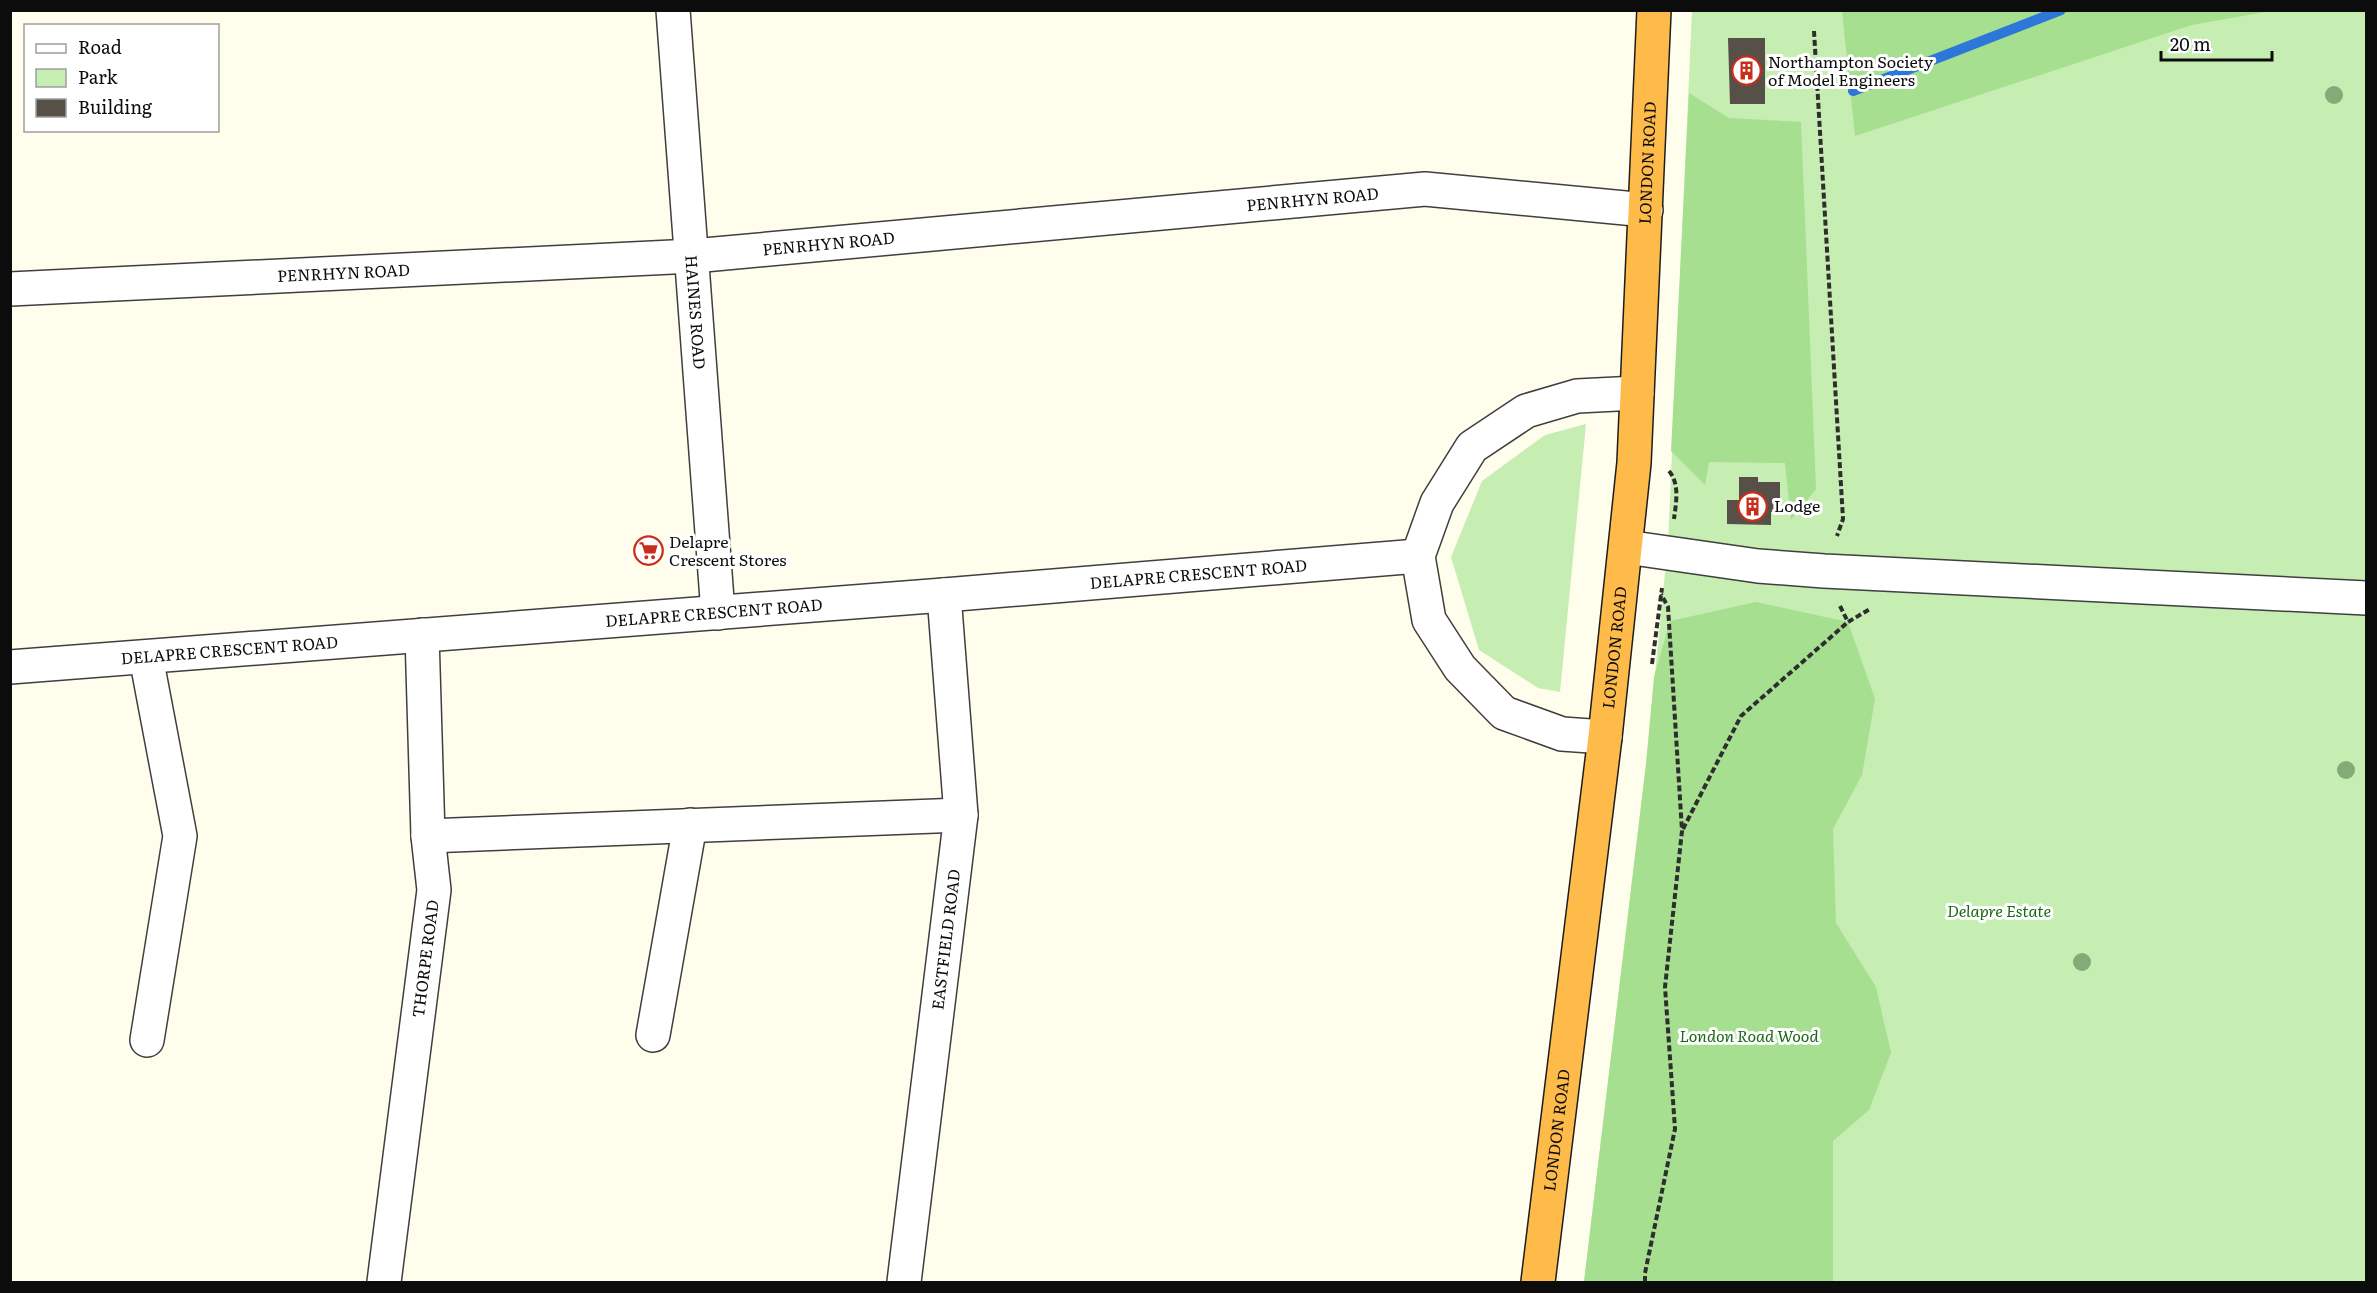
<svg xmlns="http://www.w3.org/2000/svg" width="2377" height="1293" viewBox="0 0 2377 1293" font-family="Literata,serif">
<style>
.green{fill:#c6edb2}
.forest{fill:#a6df90}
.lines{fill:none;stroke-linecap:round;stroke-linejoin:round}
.stream{stroke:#2c77d9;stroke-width:10}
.building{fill:#565048}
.minor-casing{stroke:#3f3f3f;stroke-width:36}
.highway-casing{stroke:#1d1d1d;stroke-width:36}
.path{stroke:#2e2e2e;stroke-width:4;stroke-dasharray:6 3;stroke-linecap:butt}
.minor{stroke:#fff;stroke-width:33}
.highway{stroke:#ffbb4a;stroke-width:33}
.tree{fill:#82ac77}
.labels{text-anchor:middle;stroke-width:6;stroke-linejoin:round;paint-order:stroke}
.poi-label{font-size:16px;fill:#0c0c0c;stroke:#fff;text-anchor:start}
.street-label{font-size:16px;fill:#0c0c0c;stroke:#fff}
.park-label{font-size:16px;font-style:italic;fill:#1b6917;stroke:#fff}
</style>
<rect width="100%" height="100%" fill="#fffeec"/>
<!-- green -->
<g class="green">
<polygon points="1692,11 2366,11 2366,1282 1584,1282 1646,764 1668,543"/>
<polygon points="1586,424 1560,692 1538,688 1479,650 1451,557 1482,481 1545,435"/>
</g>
<!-- forest -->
<g class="forest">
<polygon points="1842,11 1842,10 2271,11 2192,25 1855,136"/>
<polygon points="1689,93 1729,118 1801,122 1816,489 1791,520 1785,463 1709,462 1705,485 1671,451"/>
<polygon points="1756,602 1848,622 1875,699 1862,775 1833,829 1836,923 1876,987 1891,1053 1869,1110 1833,1141 1833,1282 1584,1282 1646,764 1654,677 1670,621"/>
</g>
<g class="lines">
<!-- stream -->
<polyline class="stream" points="1853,91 2061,10"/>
</g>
<!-- building -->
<g class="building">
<polygon points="1728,38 1765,38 1765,104 1730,104"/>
<polygon points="1739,477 1758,477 1758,482 1780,482 1780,512 1771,512 1771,525 1727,524 1727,500 1739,500"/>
</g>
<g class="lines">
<defs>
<g id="minor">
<path id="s1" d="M673,10L718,613"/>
<path id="s2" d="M10,289L693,256L1425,189L1646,210"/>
<polyline points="1626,547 1758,566 1824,571 2366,598"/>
<polyline points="146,657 180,836 147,1040"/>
<path id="s3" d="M10,667L944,595L1418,556"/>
<polyline points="1605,737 1562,734 1504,713 1460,668 1429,620 1418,556 1437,503 1472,447 1526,411 1577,396 1637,393"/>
<polyline points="428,836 961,815"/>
<polyline points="653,1035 690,825"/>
<path id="s4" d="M384,1282L434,890L428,836L422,635"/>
<path id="s5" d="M904,1282L961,815L944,595"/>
</g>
<g id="highway">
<path id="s6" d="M1538,1282L1605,737L1634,463L1654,10"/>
</g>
</defs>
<!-- minor casing -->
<use href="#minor" class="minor-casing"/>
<!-- highway casing -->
<use href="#highway" class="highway-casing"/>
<!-- path -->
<g class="path">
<polyline points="1814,31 1843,519 1837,536"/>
<path d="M1669,471C1680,484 1676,503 1674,519"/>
<polyline points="1840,606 1848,622 1870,609"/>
<polyline points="1652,664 1662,588"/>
<polyline points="1683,829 1741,716 1848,622"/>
<polyline points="1645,1282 1645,1273 1675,1129 1665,987 1682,831 1668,607 1661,594"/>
</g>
<!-- minor -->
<use href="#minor" class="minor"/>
<!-- highway -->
<use href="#highway" class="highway"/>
</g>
<!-- trees -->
<g class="tree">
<circle cx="2334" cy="95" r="9"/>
<circle cx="2346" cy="770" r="9"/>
<circle cx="2082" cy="962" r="9"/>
</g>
<!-- icons -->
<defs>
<symbol id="building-ring" viewBox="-11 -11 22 22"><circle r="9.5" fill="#fff" stroke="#c82e19" stroke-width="1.5"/><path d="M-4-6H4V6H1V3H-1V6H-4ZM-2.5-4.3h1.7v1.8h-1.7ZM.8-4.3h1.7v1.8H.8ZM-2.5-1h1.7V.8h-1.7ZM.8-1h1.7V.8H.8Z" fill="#c82e19"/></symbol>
<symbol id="supermarket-ring" viewBox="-11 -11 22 22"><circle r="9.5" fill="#fff" stroke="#c82e19" stroke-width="1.5"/><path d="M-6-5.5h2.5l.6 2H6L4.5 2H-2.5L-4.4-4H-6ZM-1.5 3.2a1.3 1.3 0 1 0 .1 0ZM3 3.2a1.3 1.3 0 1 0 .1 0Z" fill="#c82e19"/></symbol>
</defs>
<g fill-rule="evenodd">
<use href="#building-ring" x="1730" y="54" width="33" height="33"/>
<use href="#building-ring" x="1736" y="490" width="33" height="33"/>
<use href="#supermarket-ring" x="632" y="534" width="33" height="33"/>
</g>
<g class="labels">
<!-- poi labels -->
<g class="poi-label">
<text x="1768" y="68">Northampton Society<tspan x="1768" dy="18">of Model Engineers</tspan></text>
<text x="1774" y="512">Lodge</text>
<text x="669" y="548">Delapre<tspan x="669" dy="18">Crescent Stores</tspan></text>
</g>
<!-- street labels -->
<g class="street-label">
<text dy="6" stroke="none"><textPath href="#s6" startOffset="1125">LONDON ROAD</textPath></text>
<text dy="6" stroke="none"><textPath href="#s2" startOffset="1306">PENRHYN ROAD</textPath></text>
<text dy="6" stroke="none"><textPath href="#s2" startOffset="820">PENRHYN ROAD</textPath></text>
<text dy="6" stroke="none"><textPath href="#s2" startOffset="334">PENRHYN ROAD</textPath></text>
<text dy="6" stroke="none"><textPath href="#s1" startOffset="303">HAINES ROAD</textPath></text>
<text dy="6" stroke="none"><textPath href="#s3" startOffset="1192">DELAPRE CRESCENT ROAD</textPath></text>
<text dy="6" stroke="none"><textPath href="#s3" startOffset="706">DELAPRE CRESCENT ROAD</textPath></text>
<text dy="6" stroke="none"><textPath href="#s6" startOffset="639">LONDON ROAD</textPath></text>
<text dy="6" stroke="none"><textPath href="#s3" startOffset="220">DELAPRE CRESCENT ROAD</textPath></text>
<text dy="6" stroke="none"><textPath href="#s5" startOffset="345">EASTFIELD ROAD</textPath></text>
<text dy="6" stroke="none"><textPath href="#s4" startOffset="326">THORPE ROAD</textPath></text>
<text dy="6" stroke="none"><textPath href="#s6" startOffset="153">LONDON ROAD</textPath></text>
</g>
<!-- park labels -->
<g class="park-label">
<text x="1999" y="917">Delapre Estate</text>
<text x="1749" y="1042">London Road Wood</text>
</g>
</g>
<!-- border -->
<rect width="2377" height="1293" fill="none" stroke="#0c0c0c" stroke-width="24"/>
<!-- legend -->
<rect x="24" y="24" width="195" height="108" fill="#ffffff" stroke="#9e9e9e" stroke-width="1.5"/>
<rect x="36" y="44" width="30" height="9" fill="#ffffff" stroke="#9e9e9e" stroke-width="1.5"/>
<text x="78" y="54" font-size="18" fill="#0c0c0c">Road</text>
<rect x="36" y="69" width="30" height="18" fill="#c6edb2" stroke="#9e9e9e" stroke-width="1.5"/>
<text x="78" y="84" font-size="18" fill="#0c0c0c">Park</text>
<rect x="36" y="99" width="30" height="18" fill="#565048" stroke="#9e9e9e" stroke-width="1.5"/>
<text x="78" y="114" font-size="18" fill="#0c0c0c">Building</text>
<!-- scale -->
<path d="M2161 51v9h111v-9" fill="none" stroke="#0c0c0c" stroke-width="3"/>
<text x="2170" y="51" font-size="18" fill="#0c0c0c" stroke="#ffffff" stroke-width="4.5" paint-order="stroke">20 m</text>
</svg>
